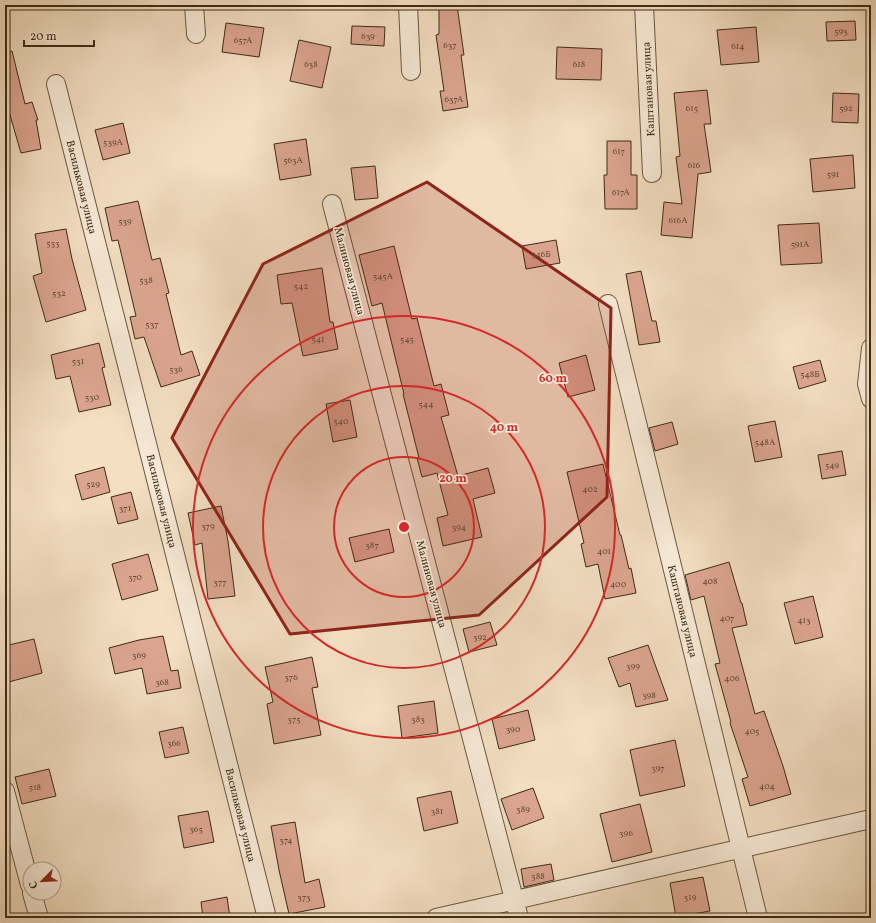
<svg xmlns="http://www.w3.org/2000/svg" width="876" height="923" viewBox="0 0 876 923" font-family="Vollkorn,serif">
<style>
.building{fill:#dca590;stroke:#3c2c15}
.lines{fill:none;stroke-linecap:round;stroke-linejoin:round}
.street-casing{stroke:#6a5940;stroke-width:20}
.street{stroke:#f8ead8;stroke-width:18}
.marked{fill:#8f2418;fill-opacity:0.2;stroke:#8f2418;stroke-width:3;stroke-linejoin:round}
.ring{fill:none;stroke:#d62828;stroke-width:2}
.labels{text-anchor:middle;stroke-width:3.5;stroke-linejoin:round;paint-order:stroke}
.number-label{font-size:9px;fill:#644a34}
.street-label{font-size:11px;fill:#3c2c15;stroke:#f8ead8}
.centre{fill:#d62828;stroke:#f8ead8;stroke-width:2}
.ring-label{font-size:12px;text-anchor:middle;font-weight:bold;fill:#d62828;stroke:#f8ead8;stroke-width:3.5;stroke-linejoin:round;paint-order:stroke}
</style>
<rect width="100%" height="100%" fill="#f4dfc3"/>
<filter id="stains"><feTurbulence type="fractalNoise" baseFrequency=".005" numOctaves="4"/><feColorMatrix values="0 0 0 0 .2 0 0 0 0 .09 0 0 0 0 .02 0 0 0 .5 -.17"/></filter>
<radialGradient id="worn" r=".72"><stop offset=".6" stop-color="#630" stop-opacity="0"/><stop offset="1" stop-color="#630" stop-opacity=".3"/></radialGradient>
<!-- building -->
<g class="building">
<polygon points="439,5 457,5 464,55 461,55 468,107 443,111 440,91 444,91 436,35 439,34"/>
<polygon points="855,21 856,40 827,41 826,22"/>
<polygon points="226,23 264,28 259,57 222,52"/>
<polygon points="352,26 385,27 384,46 351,44"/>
<polygon points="756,27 759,62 721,65 717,30"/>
<polygon points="299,40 331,47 322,88 290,81"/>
<polygon points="557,47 602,49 601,80 556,79"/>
<polygon points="12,51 25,104 32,102 38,120 36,120 41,149 21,153 5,98 5,52"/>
<polygon points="707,90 711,124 704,124 711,172 698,174 692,238 661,235 664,202 682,204 676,157 680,156 674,93"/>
<polygon points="833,93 859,94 858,123 832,122"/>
<polygon points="123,123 130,153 103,160 95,130"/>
<polygon points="306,139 311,175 280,180 274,144"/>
<polygon points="607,141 631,141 631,175 637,175 637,209 605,209 604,175 607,175"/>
<polygon points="853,155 855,188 813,192 810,159"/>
<polygon points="375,166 378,198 355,200 351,168"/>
<polygon points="138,201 152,260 160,258 169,293 166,294 181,355 192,351 200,375 161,387 144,337 135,339 130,317 136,316 118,240 112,241 105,208"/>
<polygon points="819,223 822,263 781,265 778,225"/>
<polygon points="66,229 72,259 86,310 46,322 33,276 42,273 35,234"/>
<polygon points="556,240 560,263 526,269 522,246"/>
<polygon points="394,246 412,319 417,318 434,386 441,384 449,415 441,417 458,476 488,468 495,493 473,499 482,537 443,546 437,518 448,515 437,473 422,477 417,458 419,458 403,394 404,394 382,303 372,306 359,255"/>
<polygon points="322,268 330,322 333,322 338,349 303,356 292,303 281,304 277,275"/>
<polygon points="641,271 652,321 656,321 660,342 639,345 626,274"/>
<polygon points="99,343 105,367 102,368 111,405 79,412 70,376 56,379 51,355"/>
<polygon points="586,355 595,390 568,397 559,363"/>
<polygon points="820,360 826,381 799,389 793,367"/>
<polygon points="350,400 357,437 333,442 326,404"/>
<polygon points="775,421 782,457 755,462 748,426"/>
<polygon points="672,422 678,444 655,451 649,428"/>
<polygon points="842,451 846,475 822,479 818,455"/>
<polygon points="603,464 620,535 621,535 629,569 631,568 636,593 605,599 598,564 586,567 581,544 584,543 567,472"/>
<polygon points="104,467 110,492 82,500 75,475"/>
<polygon points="131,492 138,519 118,524 111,497"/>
<polygon points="221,506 228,541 235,596 208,599 202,543 195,545 188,513"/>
<polygon points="389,529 394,552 355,562 349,538"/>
<polygon points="148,554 158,590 122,600 112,564"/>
<polygon points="729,562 741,603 742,603 747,625 732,628 755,714 764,711 783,766 791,794 750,806 742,779 748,777 730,723 731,722 715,664 720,663 704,596 691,600 685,575"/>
<polygon points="813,596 823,637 795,644 784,603"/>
<polygon points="490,622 497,645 469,652 463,629"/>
<polygon points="163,636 171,671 178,670 181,688 147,694 142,668 115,674 109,648 139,640"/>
<polygon points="34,639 42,673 5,683 5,646"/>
<polygon points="648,645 668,700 636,707 630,683 619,687 608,658"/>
<polygon points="312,657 318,687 312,688 321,735 274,744 267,704 273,702 265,667"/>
<polygon points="434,701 438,733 402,738 398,706"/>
<polygon points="528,710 535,740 499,749 492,719"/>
<polygon points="183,727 189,753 165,758 159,732"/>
<polygon points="675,740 685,786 640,796 630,750"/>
<polygon points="49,769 56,796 22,804 15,777"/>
<polygon points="533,788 544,818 512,830 501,799"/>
<polygon points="451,791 458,823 424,831 417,798"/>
<polygon points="640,804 652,852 612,862 600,814"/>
<polygon points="208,811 214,842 184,848 178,816"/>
<polygon points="295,822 305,883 319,879 325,907 289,914 279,870 271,826"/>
<polygon points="551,864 554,880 524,887 521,869"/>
<polygon points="703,877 710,911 676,917 670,883"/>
<polygon points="227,897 230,918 203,918 201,902"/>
</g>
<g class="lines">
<defs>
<g id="street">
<polyline points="194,5 196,34"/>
<polyline points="408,5 411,71"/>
<polyline points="644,5 652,173"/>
<polyline points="56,84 267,918"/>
<polyline points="332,204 519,918"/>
<polyline points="608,304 758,918"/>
<polyline points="871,348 867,384 871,399"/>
<polyline points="5,791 30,885"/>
<polyline points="32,893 39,918"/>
<polyline points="436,918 871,819"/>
</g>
</defs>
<!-- street casing -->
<use href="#street" class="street-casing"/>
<!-- street -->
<use href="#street" class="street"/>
</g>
<!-- marked area -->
<path class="marked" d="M427,182L611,308L607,497L479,615L290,634L172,438L263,264Z"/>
<!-- distance rings -->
<g class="ring">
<circle cx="404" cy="527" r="70"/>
<circle cx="404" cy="527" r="141"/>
<circle cx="404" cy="527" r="211"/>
</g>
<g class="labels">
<!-- number labels -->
<g class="number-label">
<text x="841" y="34">593</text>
<text x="368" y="39">639</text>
<text x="243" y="43">657А</text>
<text x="450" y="48">637</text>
<text x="738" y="49">614</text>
<text x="311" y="67">638</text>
<text x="579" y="67">618</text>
<text x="454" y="102">637А</text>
<text x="692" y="111">615</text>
<text x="846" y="111">592</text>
<text x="113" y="145">539А</text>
<text x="619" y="154">617</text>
<text x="293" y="163">563А</text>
<text x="694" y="168">616</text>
<text x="833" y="177">591</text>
<text x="621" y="195">617А</text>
<text x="678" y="223">616А</text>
<text x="125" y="224">539</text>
<text x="53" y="246">533</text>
<text x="800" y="247">591А</text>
<text x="541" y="257">546Б</text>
<text x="383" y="279">545А</text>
<text x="146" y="283">538</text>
<text x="301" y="289">542</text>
<text x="59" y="296">532</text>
<text x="152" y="327">537</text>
<text x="318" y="342">541</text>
<text x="407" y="342">545</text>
<text x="78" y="364">531</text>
<text x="176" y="372">536</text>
<text x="810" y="377">548Б</text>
<text x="92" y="400">530</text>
<text x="426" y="407">544</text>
<text x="341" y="424">540</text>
<text x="765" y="445">548А</text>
<text x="832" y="468">549</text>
<text x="93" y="487">529</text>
<text x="590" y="492">402</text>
<text x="125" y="511">371</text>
<text x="208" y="529">379</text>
<text x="459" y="530">394</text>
<text x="372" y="548">387</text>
<text x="604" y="554">401</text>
<text x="135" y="580">370</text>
<text x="710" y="584">408</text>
<text x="220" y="585">377</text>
<text x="618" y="587">400</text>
<text x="727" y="621">407</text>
<text x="804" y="623">413</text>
<text x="480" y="640">392</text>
<text x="139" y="658">369</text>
<text x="633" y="669">399</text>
<text x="291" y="680">376</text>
<text x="732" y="681">406</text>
<text x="162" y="685">368</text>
<text x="649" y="698">398</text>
<text x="294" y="722">375</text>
<text x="418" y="722">383</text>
<text x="513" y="732">390</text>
<text x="752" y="734">405</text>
<text x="174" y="746">366</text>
<text x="658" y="771">397</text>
<text x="767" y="789">404</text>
<text x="35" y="790">518</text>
<text x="523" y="812">389</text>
<text x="437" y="814">381</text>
<text x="196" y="832">365</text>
<text x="626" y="836">396</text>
<text x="286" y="843">374</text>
<text x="538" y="879">388</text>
<text x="304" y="900">373</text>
<text x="690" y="900">319</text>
</g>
<!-- street labels -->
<g class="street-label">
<text transform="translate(648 89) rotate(-93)" y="4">Каштановая улица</text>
<text transform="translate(82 187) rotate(76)" y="4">Васильковая улица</text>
<text transform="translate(350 271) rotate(75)" y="4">Малиновая улица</text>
<text transform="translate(162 501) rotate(76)" y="4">Васильковая улица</text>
<text transform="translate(432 584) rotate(75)" y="4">Малиновая улица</text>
<text transform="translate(683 611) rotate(76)" y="4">Каштановая улица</text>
<text transform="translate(241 815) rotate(76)" y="4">Васильковая улица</text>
</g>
</g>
<circle cx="404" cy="527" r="6" class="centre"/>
<g class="ring-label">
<text x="553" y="382">60 m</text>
<text x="504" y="431">40 m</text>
<text x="453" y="482">20 m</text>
</g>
<!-- margin -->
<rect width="876" height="923" fill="none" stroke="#f4dfc3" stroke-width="20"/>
<rect x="6" y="6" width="864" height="911" fill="none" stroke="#3c2c15" stroke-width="2"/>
<rect x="10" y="10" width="856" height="903" fill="none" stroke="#3c2c15"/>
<!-- north arrow -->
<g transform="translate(42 881) rotate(246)"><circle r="19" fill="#f8ead8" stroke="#ad9e8a"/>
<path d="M0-3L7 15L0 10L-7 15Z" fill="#8f2418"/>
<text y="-6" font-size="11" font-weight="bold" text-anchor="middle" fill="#3c2c15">С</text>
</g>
<!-- scale -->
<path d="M24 40v6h70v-6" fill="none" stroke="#3c2c15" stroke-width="2"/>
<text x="30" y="40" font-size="12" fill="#3c2c15" stroke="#f8ead8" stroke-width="3" paint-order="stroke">20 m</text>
<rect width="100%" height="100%" filter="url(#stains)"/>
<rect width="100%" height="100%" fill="url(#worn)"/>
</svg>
